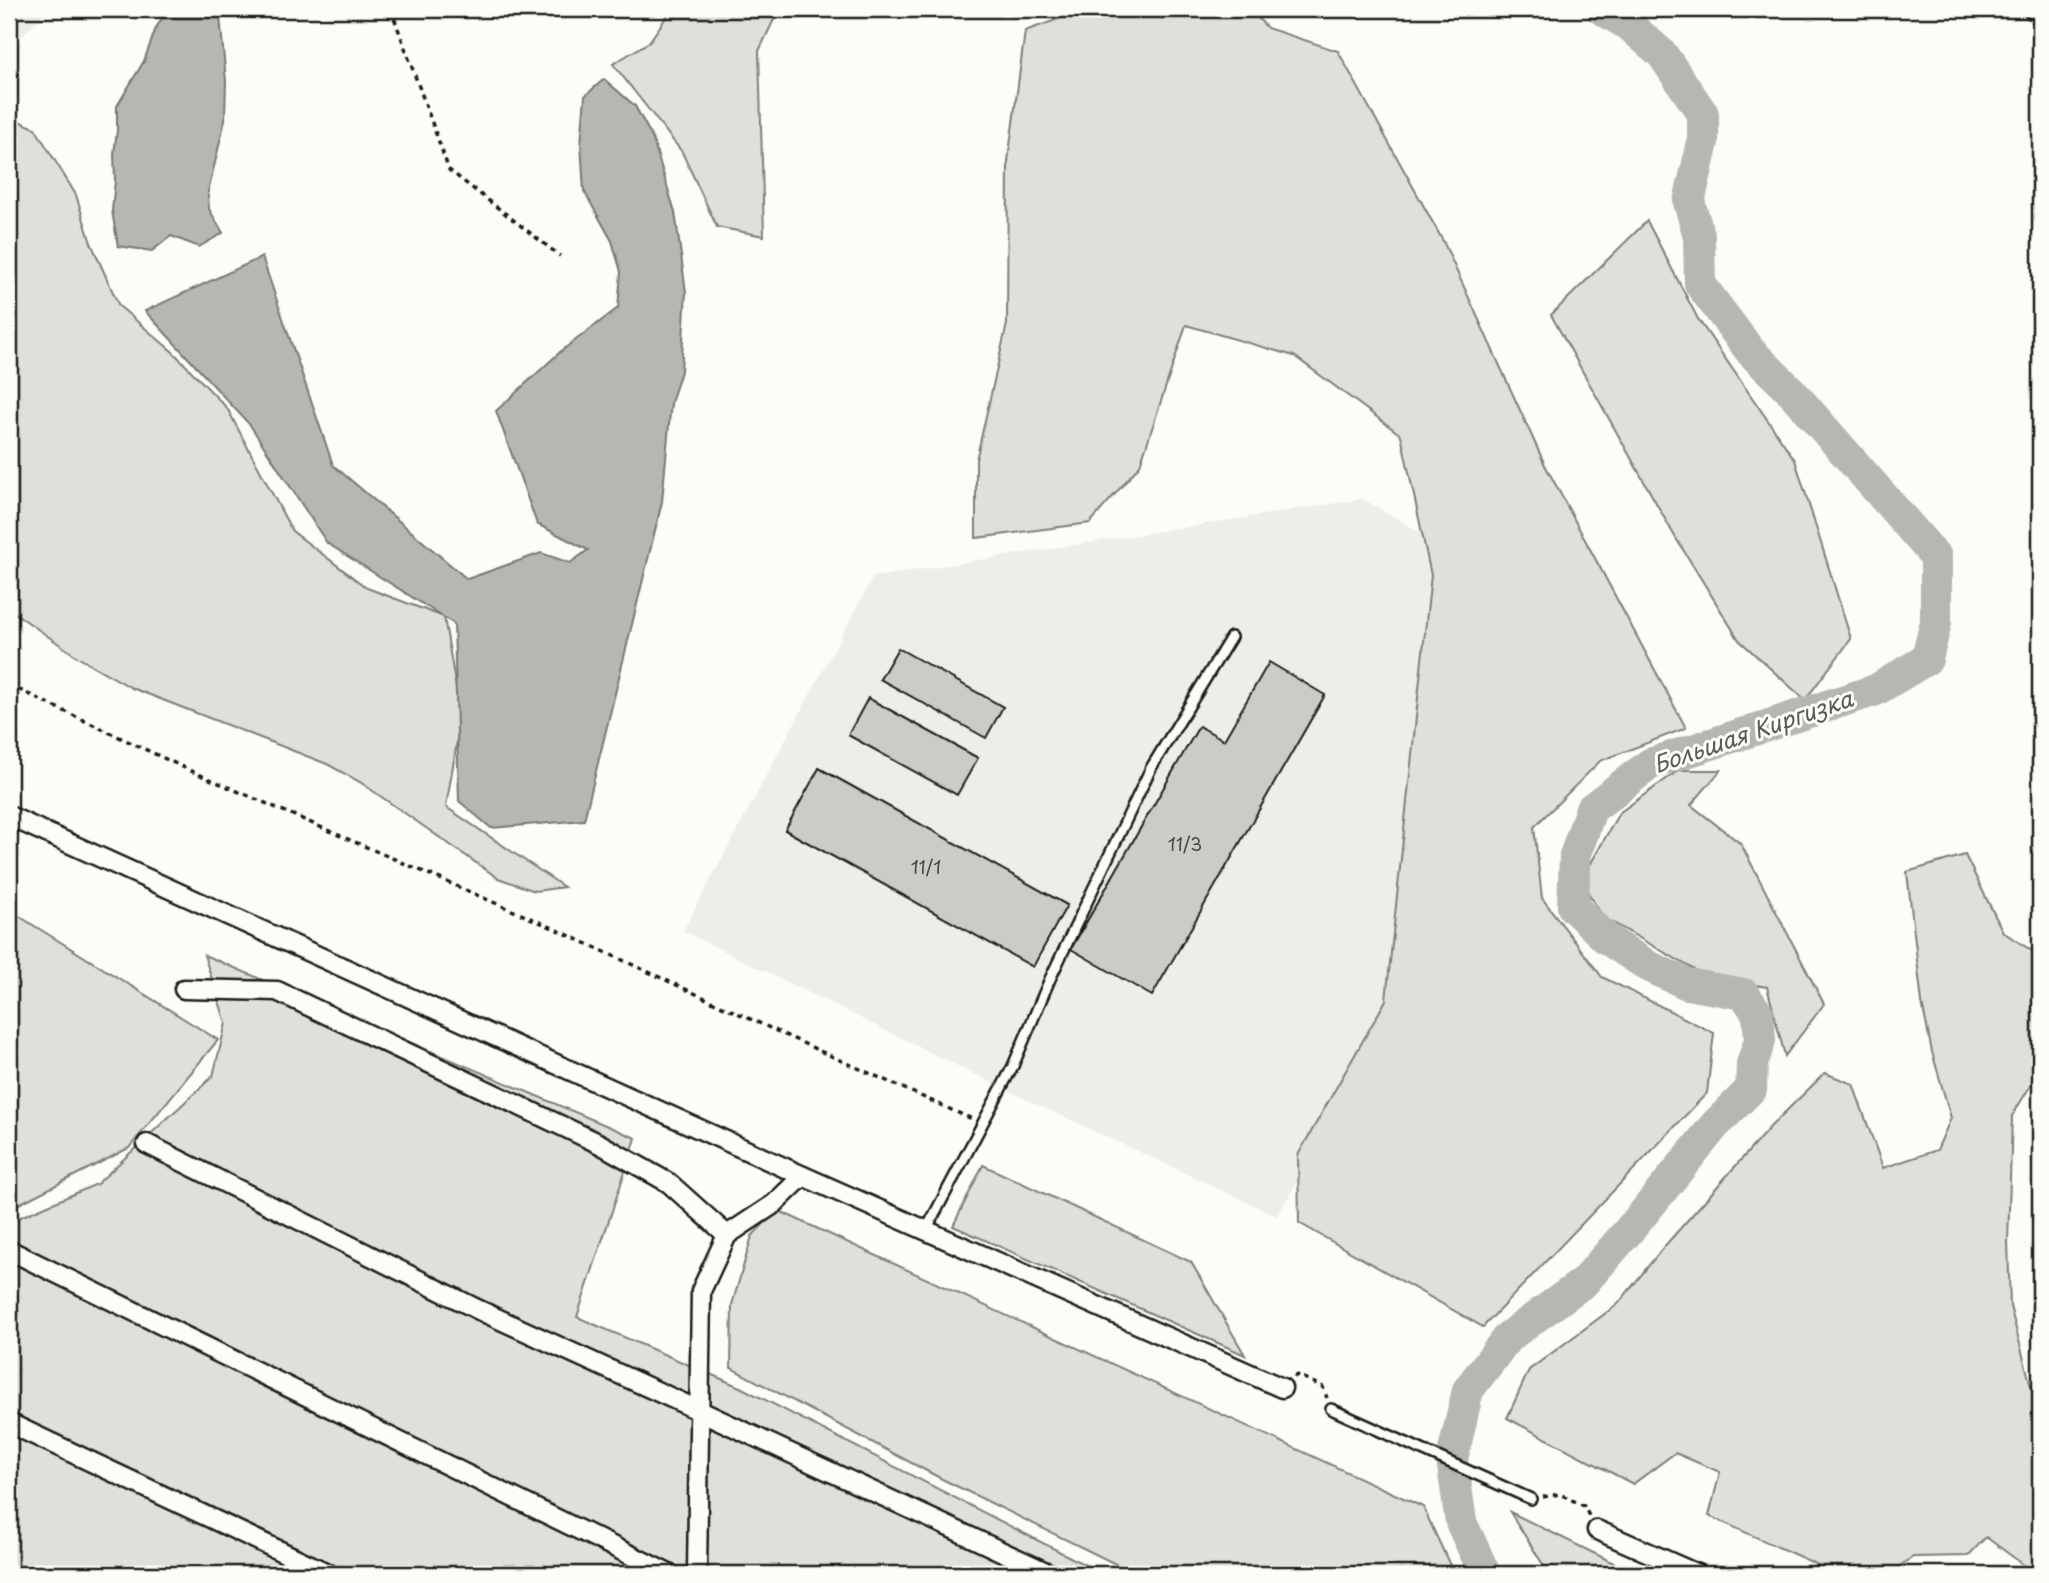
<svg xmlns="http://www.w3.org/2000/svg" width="2049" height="1583" viewBox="0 0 2049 1583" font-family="'Playpen Sans',sans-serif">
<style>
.built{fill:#eeede9}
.green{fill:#e0dfdb;stroke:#7e7e7c;stroke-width:2}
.water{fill:#b7b6b2;stroke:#797876;stroke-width:2}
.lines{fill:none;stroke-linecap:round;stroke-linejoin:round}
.river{stroke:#b7b6b2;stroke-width:32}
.building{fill:#cccbc8;stroke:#1c1c1c;stroke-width:2}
.service-casing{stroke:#1c1c1c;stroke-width:14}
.minor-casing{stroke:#1c1c1c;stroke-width:23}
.path{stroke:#1c1c1c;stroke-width:3.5;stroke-dasharray:5 5;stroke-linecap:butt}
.service{stroke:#fdfcf7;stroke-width:9}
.minor{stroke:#fdfcf7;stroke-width:18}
.labels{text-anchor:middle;stroke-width:6;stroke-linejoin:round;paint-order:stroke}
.number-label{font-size:18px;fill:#484847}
.water-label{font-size:23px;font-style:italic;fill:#5a5a58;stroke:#fdfcf7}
</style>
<rect width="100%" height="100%" fill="#fdfcf7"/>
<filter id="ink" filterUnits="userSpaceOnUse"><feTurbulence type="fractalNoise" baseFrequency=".0143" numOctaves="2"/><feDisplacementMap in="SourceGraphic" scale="14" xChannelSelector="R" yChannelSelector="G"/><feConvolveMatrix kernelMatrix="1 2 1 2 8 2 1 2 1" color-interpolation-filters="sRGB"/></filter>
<g filter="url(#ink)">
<!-- built -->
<g class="built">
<polygon points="9,9 49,9 9,49"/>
<polygon points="1363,499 1499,578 1394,1015 1277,1216 1023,1098 683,931 873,577"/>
</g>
<!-- green -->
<g class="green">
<polygon points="672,9 779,9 759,51 764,236 717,227 682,152 613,64 649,42"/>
<polygon points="1081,9 1250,9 1267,28 1338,51 1443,241 1545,465 1686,728 1600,761 1534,827 1542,898 1602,977 1714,1033 1707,1093 1483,1327 1299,1223 1298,1155 1386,1000 1431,575 1401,435 1294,356 1186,325 1140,465 1090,523 976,538 976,460 1007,324 1008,161 1025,31 1081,11"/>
<polygon points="9,117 35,128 76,195 91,243 119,306 173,352 227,408 292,531 367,588 444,617 461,718 446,807 564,887 535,891 498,878 360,782 327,764 132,688 79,658 9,609"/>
<polygon points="1647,221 1698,319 1795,460 1851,639 1805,700 1739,640 1674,535 1551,315"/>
<polygon points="1679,770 1721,770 1691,805 1741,844 1824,1004 1785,1056 1767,987 1709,978 1603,917 1581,881 1619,813"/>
<polygon points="1965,855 2003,932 2040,956 2040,1074 2037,1075 2012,1116 2008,1242 2010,1306 2033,1394 2040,1412 2040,1574 2036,1574 1986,1537 1968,1556 1913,1557 1888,1574 1838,1574 1709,1516 1720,1472 1675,1453 1633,1484 1507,1418 1529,1370 1618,1304 1662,1249 1771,1126 1825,1073 1853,1084 1883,1168 1937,1150 1951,1118 1932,1052 1922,1003 1907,872"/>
<polygon points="9,910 218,1040 129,1148 9,1209"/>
<polygon points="204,955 636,1138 577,1317 740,1387 1103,1574 9,1574 9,1222 97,1184 213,1076 226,1023"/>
<polygon points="983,1165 1191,1262 1245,1355 953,1226"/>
<polygon points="777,1210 1423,1507 1454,1574 1136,1574 942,1479 731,1368 732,1305 752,1236"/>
<polygon points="1510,1512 1636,1574 1549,1574"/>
</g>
<!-- water -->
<g class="water">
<polygon points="168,9 213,9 220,16 226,81 225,120 208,192 209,209 223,233 199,247 171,236 152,251 118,246 112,211 115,180 114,154 117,130 117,106 144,61 156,28"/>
<polygon points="604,79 635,106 652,137 675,212 686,292 681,371 671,403 662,502 584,820 491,828 459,801 454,624 327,543 250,425 145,311 262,257 333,465 467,579 541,553 570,563 588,550 537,524 496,411 560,352 618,308 621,272 612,241 584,191 581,144 585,96"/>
</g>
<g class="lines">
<!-- river -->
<polyline class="river" points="1485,1574 1461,1522 1452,1459 1468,1390 1508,1337 1584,1282 1637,1221 1715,1125 1751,1089 1752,1064 1760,1040 1758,1014 1744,994 1687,984 1648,966 1607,939 1573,907 1575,856 1591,809 1650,764 1876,690 1927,659 1936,622 1936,557 1791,391 1751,352 1700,284 1699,236 1689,202 1703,142 1703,114 1662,54 1630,26 1602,9"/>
</g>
<!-- building -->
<g class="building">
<polygon points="898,648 1003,707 986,738 880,679"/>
<polygon points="1269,662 1325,695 1152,996 1071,949 1199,726 1224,740"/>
<polygon points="868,698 978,758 957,795 848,735"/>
<polygon points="819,768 1067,905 1033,967 785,830"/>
</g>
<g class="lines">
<defs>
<g id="service">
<polyline points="926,1230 1013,1066 1050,979 1151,768 1231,637"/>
<polyline points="1331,1409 1531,1499"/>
</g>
<g id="minor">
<polyline points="2033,9 2040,13"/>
<polyline points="9,816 803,1176 1282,1388"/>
<polyline points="184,989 277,991 600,1144 669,1183 727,1235"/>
<polyline points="147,1144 479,1310 700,1411 1050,1574"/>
<polyline points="9,1250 669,1574"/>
<polyline points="9,1423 329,1574"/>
<polyline points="1597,1530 1697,1574"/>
<polyline points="697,1574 701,1291 727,1235 774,1204 803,1176"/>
</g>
</defs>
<!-- service casing -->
<use href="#service" class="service-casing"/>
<!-- minor casing -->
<use href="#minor" class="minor-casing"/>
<!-- path -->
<g class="path">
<polyline points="391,9 449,170 560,256"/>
<polyline points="9,685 189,770 553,928 822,1052 972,1119"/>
<polyline points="1294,1377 1297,1375 1323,1387 1327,1398"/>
<polyline points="1543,1497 1560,1494 1584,1506 1589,1516"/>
</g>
<!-- service -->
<use href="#service" class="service"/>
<!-- minor -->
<use href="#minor" class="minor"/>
</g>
</g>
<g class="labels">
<!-- number labels -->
<g class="number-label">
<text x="1185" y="851">11/3</text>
<text x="926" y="874">11/1</text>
</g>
<!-- water labels -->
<g class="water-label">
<text transform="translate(1753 732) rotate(-19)" y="8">Большая Киргизка</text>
</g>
</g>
<!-- margin -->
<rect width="2049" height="1583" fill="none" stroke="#fdfcf7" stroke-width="35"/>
<rect x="18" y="18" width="2014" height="1548" fill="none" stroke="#1c1c1c" stroke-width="2.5" filter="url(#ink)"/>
</svg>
